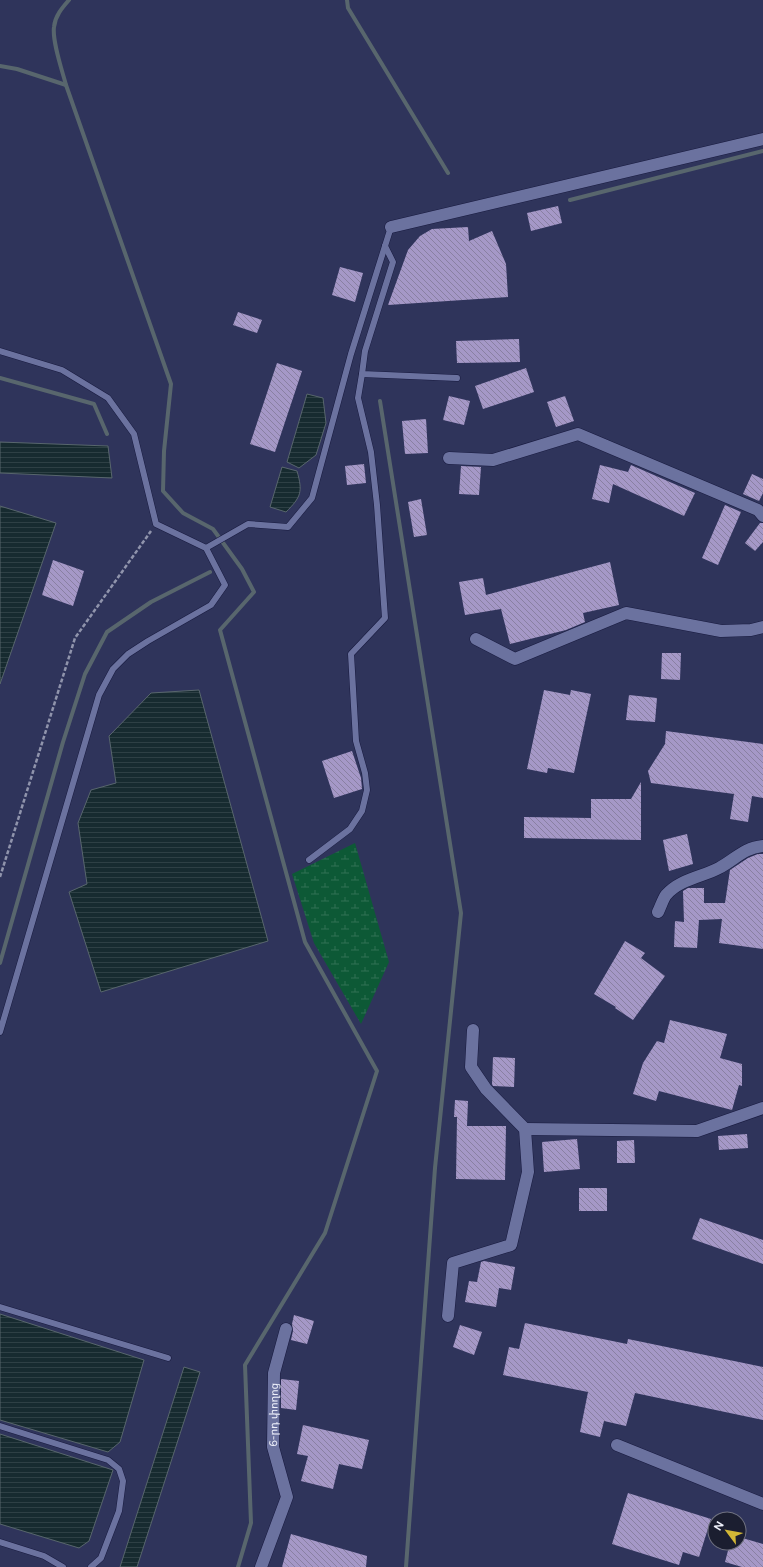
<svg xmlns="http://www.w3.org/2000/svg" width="763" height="1567" viewBox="0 0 763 1567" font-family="Figtree,'Noto Sans Armenian',sans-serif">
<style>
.wetland{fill:url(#wetland-marsh)}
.water{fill:url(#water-rules);stroke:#58666d}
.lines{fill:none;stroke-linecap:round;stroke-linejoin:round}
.stream{stroke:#58666d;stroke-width:4}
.building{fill:url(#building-back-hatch)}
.lane-casing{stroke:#181a3f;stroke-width:7}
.street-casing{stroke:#181a3f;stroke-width:13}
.path{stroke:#9094ac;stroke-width:2.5;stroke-dasharray:4 2;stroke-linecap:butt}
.lane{stroke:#6b729f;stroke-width:6}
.street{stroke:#6b729f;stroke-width:12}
.labels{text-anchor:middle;stroke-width:4;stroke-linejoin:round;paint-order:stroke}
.street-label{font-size:11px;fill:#eff1fb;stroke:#1b1e30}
</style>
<defs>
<pattern id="wetland-marsh" width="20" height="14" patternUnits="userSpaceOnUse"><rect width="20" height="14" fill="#0d5936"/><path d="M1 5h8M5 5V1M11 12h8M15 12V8" fill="none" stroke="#317154"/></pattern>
<pattern id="water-rules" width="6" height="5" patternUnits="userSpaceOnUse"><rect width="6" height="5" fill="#172b30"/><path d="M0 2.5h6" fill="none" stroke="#2e4045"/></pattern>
<pattern id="building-back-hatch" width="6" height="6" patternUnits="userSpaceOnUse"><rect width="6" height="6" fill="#a598c7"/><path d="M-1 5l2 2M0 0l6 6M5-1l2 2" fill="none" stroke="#8980a2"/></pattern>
</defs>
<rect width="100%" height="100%" fill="#2f345b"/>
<!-- wetland -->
<polygon class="wetland" points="355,843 389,962 361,1024 314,943 292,874"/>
<!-- water -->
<g class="water">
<polygon points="307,394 323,398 326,423 316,455 299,468 287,462"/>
<polygon points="0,442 108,446 112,478 0,473"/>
<path d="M282,467L297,471C303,492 301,497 286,512L270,507Z"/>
<polygon points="0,506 56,523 0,684"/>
<polygon points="199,690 268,941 101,992 69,892 87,884 78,823 91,790 116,783 109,736 151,693"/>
<polygon points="0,1314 144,1360 120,1442 108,1452 0,1420"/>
<polygon points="184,1367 200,1372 137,1567 120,1567"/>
<polygon points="0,1434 113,1470 89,1541 79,1548 0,1524"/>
</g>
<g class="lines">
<!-- stream -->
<g class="stream">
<path d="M69,0C62,8 55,16 54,27C52,41 62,70 66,85L171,384L164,451L163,491L183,513L213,529L242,569L254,592L220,630L305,942L377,1071L325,1233L245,1365L251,1523L238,1567"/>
<polyline points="347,0 348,8 448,173"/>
<polyline points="0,66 17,69 66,85"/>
<polyline points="570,200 763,151"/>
<polyline points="0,378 94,404 107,434"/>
<polyline points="380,401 461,913 435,1168 406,1567"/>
<polyline points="0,963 63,742 85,674 107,632 151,602 210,572"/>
</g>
</g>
<!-- building -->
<g class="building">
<polygon points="558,206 562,223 531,231 527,213"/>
<polygon points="468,227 469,241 492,231 506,264 508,297 388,305 408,250 420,236 432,229"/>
<polygon points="340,267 363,273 355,302 332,295"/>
<polygon points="238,312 262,320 257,333 233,325"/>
<polygon points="519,339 520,362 457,363 456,341"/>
<polygon points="277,363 302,371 275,452 250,444"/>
<polygon points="526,368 534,392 483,409 475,386"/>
<polygon points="449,396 470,401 464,425 443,420"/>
<polygon points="565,396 574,421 556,427 547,402"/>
<polygon points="426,419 428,453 405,454 402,421"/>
<polygon points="364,464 366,483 347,485 345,466"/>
<polygon points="600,465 628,472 631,465 695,493 684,516 613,484 609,503 592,499"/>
<polygon points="461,466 481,467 479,495 459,494"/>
<polygon points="752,474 763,479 763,493 759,501 743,494"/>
<polygon points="421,499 427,535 414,537 408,502"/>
<polygon points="725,505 741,512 718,565 702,558"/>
<polygon points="760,523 763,523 763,542 755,551 745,543"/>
<polygon points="53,560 84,571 73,606 42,595"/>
<polygon points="610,562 619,605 583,613 585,622 566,630 510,644 501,609 465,615 459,582 483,578 486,595"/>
<polygon points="662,653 681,653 680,680 661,679"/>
<polygon points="544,690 570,695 571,690 591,694 574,773 548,768 547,773 527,769"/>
<polygon points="629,695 657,698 655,722 626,720"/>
<polygon points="666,731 763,744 763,798 752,796 748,822 730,819 734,794 651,783 648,771 665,744"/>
<polygon points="352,751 361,778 362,789 334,798 322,761"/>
<polygon points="641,782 641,840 524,838 524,817 591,818 591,799 631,799"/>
<polygon points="687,834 693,864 669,871 663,840"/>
<polygon points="758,854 763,854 763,949 719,943 722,919 699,920 697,948 674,947 675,921 684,922 683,891 688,888 704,888 704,903 725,903 730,870 748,858"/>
<polygon points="625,941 645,953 641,958 665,976 633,1020 615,1008 616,1007 594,994"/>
<polygon points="670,1020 727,1034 720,1058 742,1064 742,1086 739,1085 732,1110 659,1091 656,1101 633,1094 643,1063 657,1041 664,1043"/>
<polygon points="493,1057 515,1058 514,1087 493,1086 492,1084"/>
<polygon points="455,1100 468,1101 467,1126 506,1126 505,1180 456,1179 457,1117 454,1117"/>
<polygon points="747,1134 748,1148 719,1150 718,1136"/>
<polygon points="577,1139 580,1169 544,1172 542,1142"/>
<polygon points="634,1140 635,1163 617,1163 617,1141"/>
<rect x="579" y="1188" width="28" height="23"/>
<polygon points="700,1218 763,1240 763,1264 692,1239"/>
<polygon points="484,1261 515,1267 511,1290 499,1288 496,1307 465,1302 469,1281 477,1282 481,1262"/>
<polygon points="294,1315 314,1321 307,1344 291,1340 293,1331 292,1324"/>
<polygon points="525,1323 627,1344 628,1339 763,1367 763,1420 635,1393 626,1426 604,1421 600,1437 580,1432 588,1392 503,1375 509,1347 519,1349"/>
<polygon points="460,1325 482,1332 474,1355 453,1347"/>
<polygon points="281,1379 299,1381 296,1410 281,1408"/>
<polygon points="303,1425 369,1440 362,1469 339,1464 333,1489 301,1481 308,1456 297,1454"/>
<polygon points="628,1493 711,1519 699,1557 683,1552 679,1565 612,1544"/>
<polygon points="291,1534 367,1556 366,1567 282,1567"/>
<polygon points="739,1537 763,1544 763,1567 742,1567 725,1562 730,1543 739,1543"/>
</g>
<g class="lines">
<defs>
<g id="lane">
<polyline points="385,246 393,262 365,351 362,374 457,378"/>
<polyline points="0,351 62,370 108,398 134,434 156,524 206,548 225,585 211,605 148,641 128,654 113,669 99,695 0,1032"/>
<polyline points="206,548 248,524 288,527 312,498 351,354 391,227"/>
<polyline points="309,860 350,829 362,811 367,790 365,773 356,741 351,654 385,618 377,505 371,452 358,398 362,374"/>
<polyline points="0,1307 168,1358"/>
<polyline points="0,1426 108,1460 119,1469 123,1481 119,1511 101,1558 91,1567"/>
<polyline points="0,1542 44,1556 63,1567"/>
</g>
<g id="street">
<polyline points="391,227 763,139"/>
<polyline points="449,458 493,460 578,434 758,510 763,516"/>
<polyline points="476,639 515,659 626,613 721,631 751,630 763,627"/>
<path d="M658,912C661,906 663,899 666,895C680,879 702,877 719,868C736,859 743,848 763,846"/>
<polyline points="525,1129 697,1131 763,1108"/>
<polyline points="448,1316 453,1263 511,1245 528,1172 525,1129 486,1089 471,1067 473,1030"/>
<polyline points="617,1445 763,1504"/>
<path id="s1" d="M261,1567L287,1497L273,1447L274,1373L286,1329"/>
</g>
</defs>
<!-- lane casing -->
<use href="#lane" class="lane-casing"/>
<!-- street casing -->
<use href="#street" class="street-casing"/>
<!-- path -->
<polyline class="path" points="0,877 75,638 151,531"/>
<!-- lane -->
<use href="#lane" class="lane"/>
<!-- street -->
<use href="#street" class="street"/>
</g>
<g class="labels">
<!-- street labels -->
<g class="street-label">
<text dy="4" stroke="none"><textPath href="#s1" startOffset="159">6-րդ փողոց</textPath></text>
</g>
</g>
<!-- north arrow -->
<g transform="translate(727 1531) rotate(302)"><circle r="19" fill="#1b1e30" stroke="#707281"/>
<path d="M0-3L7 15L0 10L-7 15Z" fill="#d2b736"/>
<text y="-6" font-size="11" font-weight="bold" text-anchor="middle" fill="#eff1fb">N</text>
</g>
</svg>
